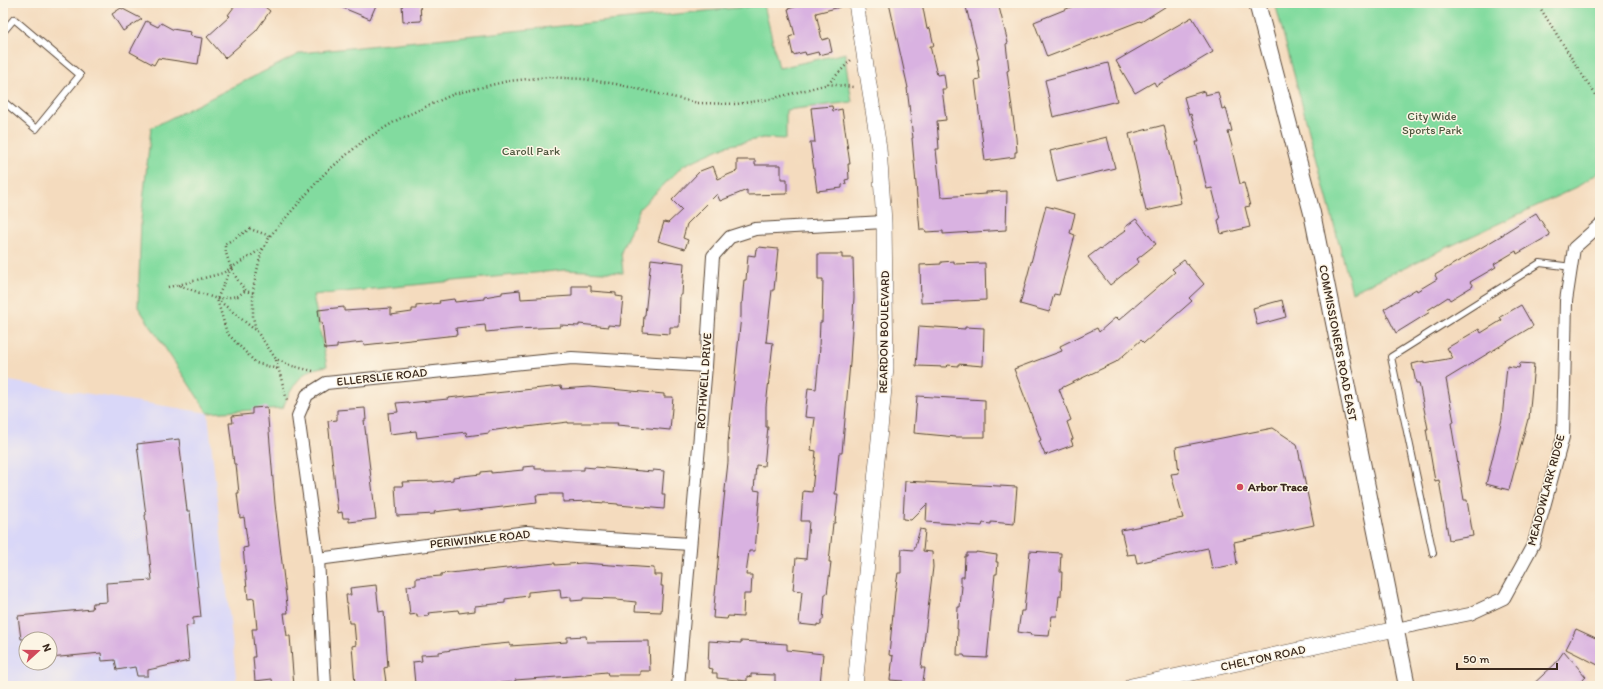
<svg xmlns="http://www.w3.org/2000/svg" width="1603" height="689" viewBox="0 0 1603 689" font-family="Itim,sans-serif">
<style>
.built{fill:#d9d7f8;fill-rule:evenodd}
.green{fill:#82db9f;stroke:#5e825e}
.building{fill:#d9b2e1}
.lines{fill:none;stroke-linecap:round;stroke-linejoin:round}
.service-casing{stroke:#574536;stroke-width:8}
.minor-casing{stroke:#574536;stroke-width:14}
.tertiary-casing{stroke:#574536;stroke-width:16}
.secondary-casing{stroke:#574536;stroke-width:18}
.path{stroke:#574536;stroke-width:2.5;stroke-dasharray:1 3;stroke-linecap:butt}
.service{stroke:#fff;stroke-width:6}
.minor{stroke:#fff;stroke-width:12}
.tertiary{stroke:#fff;stroke-width:15}
.secondary{stroke:#fff;stroke-width:16}
.poi-dot{fill:#d1495b;stroke:#fcf5e5;stroke-width:1.5}
.labels{text-anchor:middle;stroke-width:3;stroke-linejoin:round;paint-order:stroke}
.park-label{font-size:12px;fill:#4d563e;stroke:#fcf5e5}
.street-label{font-size:12px;fill:#3b2a1e;stroke:#fcf5e5}
.poi-label{font-size:12px;font-weight:bold;fill:#3b2a1e;stroke:#fcf5e5;text-anchor:start}
</style>
<rect width="100%" height="100%" fill="#fcf5e5"/>
<filter id="ink" filterUnits="userSpaceOnUse"><feTurbulence type="fractalNoise" baseFrequency=".025" numOctaves="2"/><feDisplacementMap in="SourceGraphic" scale="8" xChannelSelector="R" yChannelSelector="G"/><feConvolveMatrix kernelMatrix="1 2 1 2 8 2 1 2 1" color-interpolation-filters="sRGB"/></filter>
<filter id="wash" filterUnits="userSpaceOnUse"><feTurbulence type="fractalNoise" baseFrequency=".012" numOctaves="4" result="noise"/><feDisplacementMap in="SourceGraphic" scale="16" xChannelSelector="R" yChannelSelector="G"/><feGaussianBlur stdDeviation="0.9" result="paint"/><feColorMatrix in="noise" values="0 0 0 0 0 0 0 0 0 0 0 0 0 0 0 0 0 1.4 0 .05"/><feComposite in="paint" operator="in"/></filter>
<g filter="url(#wash)">
<rect width="100%" height="100%" fill="#f4dbbe"/>
<!-- built -->
<path class="built" d="M3,380L208,413L237,686H3ZM26,639H50V663H26Z"/>
<!-- green -->
<g class="green">
<polygon points="1275,3 1600,3 1600,171 1577,187 1352,292"/>
<path d="M764,5L779,68L846,53V65L852,102L786,110V139L763,138L726,146L684,165L640,208L621,252L623,273L565,270L313,295L327,366C322,367 316,368 311,370C298,375 287,396 283,408L208,413L138,307L141,220L151,128L301,53Z"/>
</g>
<g id="blocks">
<!-- building -->
<g class="building">
<polygon points="237,3 260,3 270,11 256,31 225,58 207,37 230,16 228,15"/>
<polygon points="331,3 377,3 370,19"/>
<polygon points="402,3 420,3 421,21 403,22"/>
<polygon points="808,3 839,3 840,7 816,13 822,40 829,38 832,52 819,55 818,52 806,55 805,52 793,55 789,37 795,35 788,9"/>
<polygon points="889,3 922,3 927,29 930,28 934,46 930,46 937,75 944,74 946,89 942,89 946,120 937,121 939,149 936,149 941,197 986,194 986,192 1007,191 1006,230 943,234 943,231 926,232 925,230 920,230 912,138 913,138 907,88 908,88"/>
<polygon points="965,3 998,3 1008,43 1006,44 1009,70 1007,71 1016,138 1017,152 1015,152 1015,157 985,161 975,80 980,79 977,59 979,59"/>
<polygon points="1081,3 1171,3 1141,22 1140,21 1047,57 1034,22"/>
<polygon points="121,8 142,19 123,31 112,14"/>
<polygon points="1192,17 1213,52 1156,86 1154,82 1135,93 1116,61"/>
<polygon points="146,21 158,27 161,23 172,29 191,32 190,36 202,38 198,64 158,58 154,65 130,52"/>
<polygon points="1108,63 1117,101 1053,117 1045,80"/>
<polygon points="1204,91 1205,95 1218,92 1222,109 1226,108 1232,131 1228,132 1233,150 1232,150 1240,184 1244,183 1250,206 1245,207 1250,227 1221,234 1218,220 1220,219 1212,188 1207,189 1196,142 1199,142 1191,114 1189,115 1184,97"/>
<polygon points="832,106 833,111 842,109 850,164 848,164 849,179 845,180 846,184 842,185 842,188 817,191 810,142 815,142 811,108"/>
<polygon points="1164,125 1181,203 1146,211 1129,134"/>
<polygon points="1107,137 1115,168 1057,182 1050,151"/>
<polygon points="737,160 755,160 755,165 781,165 781,179 787,179 787,194 747,195 747,190 720,201 717,194 687,224 683,238 688,240 685,249 658,241 664,222 668,223 682,210 672,200 700,171 713,166 718,179 737,171"/>
<polygon points="1046,206 1075,214 1070,233 1075,235 1059,295 1054,294 1049,312 1020,304"/>
<polygon points="1536,213 1550,235 1517,254 1516,251 1494,264 1496,267 1470,282 1473,286 1450,300 1448,297 1428,310 1430,312 1396,333 1384,309 1416,289 1417,291 1437,279 1435,275 1504,234 1504,233"/>
<polygon points="1136,219 1156,244 1137,259 1139,262 1110,285 1088,257 1100,248 1101,249 1126,230 1124,228"/>
<polygon points="759,247 778,249 774,290 772,290 766,342 773,343 766,406 766,427 768,427 766,446 764,466 756,465 754,490 760,491 755,551 749,551 746,575 752,575 751,594 744,594 743,617 728,616 727,619 713,618 721,527 728,462 728,443 741,316 741,303 742,303 744,280 746,280 748,255 755,256 756,249 758,249"/>
<polygon points="818,254 842,254 842,258 853,258 854,297 850,363 842,453 839,453 835,494 838,494 835,523 833,523 829,562 831,562 827,594 825,594 823,620 821,620 821,625 817,624 817,626 799,624 802,591 793,590 796,558 806,559 809,521 801,521 803,491 812,492 816,451 811,450 815,418 805,417 808,388 816,389 820,347 819,347 820,322 822,322 823,279 818,279"/>
<polygon points="651,259 684,263 682,295 680,295 679,327 670,327 670,334 643,332 644,315 645,315"/>
<polygon points="1184,260 1204,284 1189,298 1192,301 1144,343 1141,340 1116,362 1059,389 1071,420 1067,422 1073,439 1071,440 1073,445 1045,455 1039,441 1041,440 1014,369 1062,351 1060,346 1097,328 1099,332 1116,317 1119,320 1175,272 1172,269"/>
<polygon points="954,261 954,264 985,263 986,300 921,303 920,265 941,264 941,262"/>
<polygon points="572,286 591,286 591,291 616,293 616,296 623,297 620,326 608,325 608,327 579,324 579,326 560,325 560,327 516,329 486,332 485,325 456,328 457,335 364,345 363,342 337,345 337,348 325,349 322,322 320,323 318,310 344,307 344,311 391,308 391,315 412,312 412,309 416,309 416,306 440,303 439,301 454,299 455,302 484,299 484,297 502,294 502,292 520,290 521,299 572,296"/>
<polygon points="1282,300 1286,317 1257,325 1253,308"/>
<polygon points="1521,305 1533,326 1446,379 1454,422 1451,423 1464,500 1467,500 1473,536 1449,540 1439,480 1435,481 1426,429 1428,429 1419,383 1416,383 1412,364 1424,361 1424,363 1453,358 1447,348 1479,329 1481,333 1502,320 1500,317"/>
<polygon points="919,326 965,329 965,327 984,328 983,366 958,364 958,366 948,365 946,367 916,366"/>
<polygon points="1520,363 1534,364 1529,419 1528,419 1509,490 1486,484 1502,419 1507,366 1519,368"/>
<polygon points="561,386 562,389 589,387 664,394 664,397 673,397 670,430 617,425 618,423 568,423 568,422 518,428 518,427 489,431 489,433 467,436 466,432 417,438 416,431 390,434 388,413 398,412 396,403 408,402 408,403 448,399 448,398"/>
<polygon points="917,396 985,400 985,437 956,437 914,433"/>
<polygon points="267,407 275,504 288,613 284,613 287,636 290,636 294,686 273,686 272,679 255,681 253,657 255,657 252,629 257,629 254,598 248,599 243,548 248,547 244,517 240,518 237,493 239,493 236,464 234,464 229,423 233,423 232,416 252,414 252,408"/>
<polygon points="365,408 366,420 364,420 376,519 349,522 349,518 343,518 342,512 338,513 328,421 337,420 337,410"/>
<polygon points="1273,428 1297,444 1314,525 1234,542 1237,564 1212,569 1208,548 1137,563 1135,554 1127,555 1121,530 1183,518 1171,474 1179,473 1176,447"/>
<polygon points="179,439 187,511 190,511 201,617 193,618 193,625 186,626 189,661 148,670 148,676 137,676 135,667 117,670 115,660 102,661 101,653 50,658 50,639 21,639 18,616 92,609 93,603 107,602 106,583 152,580 145,515 146,515 137,444"/>
<polygon points="535,466 535,469 545,469 545,470 584,470 584,467 595,468 595,467 653,472 653,470 664,471 662,494 665,494 664,509 618,505 618,504 592,502 592,501 563,502 563,494 549,494 536,495 537,503 460,512 460,509 434,512 435,514 397,516 395,486 403,486 402,482 433,481 433,482 453,480 453,477 481,474 481,472 491,471 491,473 523,470 523,467"/>
<polygon points="905,481 1017,487 1014,524 991,522 991,524 983,523 982,526 926,522 927,504 911,520 903,519"/>
<polygon points="920,529 925,530 923,551 932,552 933,567 921,668 925,668 923,681 922,684 913,683 913,685 902,684 903,681 890,680 893,656 889,655 895,592 898,573 901,573 901,556 902,549 914,550"/>
<polygon points="1030,551 1061,553 1060,572 1062,572 1061,596 1059,596 1057,616 1052,616 1049,636 1030,635 1031,634 1018,632 1021,611 1024,611"/>
<polygon points="976,552 997,555 996,562 998,562 997,574 995,574 987,658 965,657 964,655 957,655 958,629 957,629 958,607 960,607 962,586 961,586 961,577 964,577 965,556 967,556 967,553 976,553"/>
<polygon points="555,563 555,565 583,563 654,568 654,575 662,575 661,586 663,586 661,612 635,611 636,602 617,600 617,599 583,598 583,600 571,601 571,597 561,598 560,589 528,592 528,596 505,599 505,603 475,606 475,611 459,613 458,610 428,613 429,616 417,617 417,614 410,615 407,586 416,585 416,578 441,576 441,574 477,570 478,571"/>
<polygon points="376,585 379,612 384,611 388,667 384,668 386,682 384,682 384,686 359,686 359,684 355,685 352,646 356,645 354,623 349,623 346,595 351,595 350,588"/>
<polygon points="1576,629 1600,640 1600,666 1566,649"/>
<polygon points="586,636 587,642 649,641 650,671 640,671 640,675 608,675 607,672 586,674 586,675 515,680 515,682 464,686 422,686 422,684 415,684 413,662 422,661 421,655 439,654 439,652 464,648 489,645 510,643 510,646 567,642 567,637"/>
<polygon points="709,641 741,643 741,641 787,644 787,650 823,654 820,683 808,682 808,685 775,683 775,675 751,674 751,677 747,676 747,681 717,678 717,673 712,673 713,669 708,668"/>
<polygon points="1564,651 1586,677 1576,686 1531,686 1555,664"/>
</g>
</g>
</g>
<g filter="url(#ink)">
<use href="#blocks" fill-opacity="0" stroke="#574536" stroke-width="1"/>
<g class="lines">
<defs>
<g id="service">
<polyline points="3,32 14,19 80,75 36,129 3,101"/>
<polyline points="1433,553 1391,357 1540,263 1572,267"/>
</g>
<g id="minor">
<polyline points="318,559 527,532 577,537 690,544"/>
<polyline points="1396,629 1470,614 1504,598 1534,543 1563,437 1566,301 1574,248 1600,225"/>
<polyline points="325,686 318,559 298,416 307,395 326,383 572,358 706,366"/>
<polyline points="678,686 706,366 713,256 730,237 755,229 884,222"/>
</g>
<g id="tertiary">
<polyline points="855,686 886,368 884,222 879,148 856,3"/>
<polyline points="1131,686 1396,629"/>
</g>
<polyline id="secondary" points="1257,3 1312,213 1407,686"/>
</defs>
<!-- service casing -->
<use href="#service" class="service-casing"/>
<!-- minor casing -->
<use href="#minor" class="minor-casing"/>
<!-- tertiary casing -->
<use href="#tertiary" class="tertiary-casing"/>
<!-- secondary casing -->
<use href="#secondary" class="secondary-casing"/>
<!-- path -->
<g class="path">
<polyline points="1537,3 1583,76 1600,101"/>
<polyline points="828,84 851,60"/>
<polyline points="231,268 217,299 227,333 256,363 278,369"/>
<polyline points="178,285 223,273 263,248"/>
<polyline points="168,287 178,285 217,299 238,296 246,290"/>
<path d="M253,293C251,292 248,292 247,291C237,284 224,255 225,244L250,229L270,236"/>
<polyline points="217,299 255,330"/>
<polyline points="276,360 287,400"/>
<polyline points="313,371 292,366 276,359 256,330 253,317 253,289 261,253 270,236 324,174 363,141 399,119 454,94 508,81 549,77 583,79 616,84 698,103 737,104 771,99 828,84 853,87"/>
</g>
<!-- service -->
<use href="#service" class="service"/>
<!-- minor -->
<use href="#minor" class="minor"/>
<!-- tertiary -->
<use href="#tertiary" class="tertiary"/>
<!-- secondary -->
<use href="#secondary" class="secondary"/>
</g>
</g>
<!-- markers -->
<circle class="poi-dot" cx="1240" cy="487" r="4"/>
<g class="labels">
<!-- park labels -->
<g class="park-label">
<text x="1432" y="120">City Wide<tspan x="1432" dy="14">Sports Park</tspan></text>
<text x="531" y="155">Caroll Park</text>
</g>
<!-- street labels -->
<g class="street-label">
<text transform="translate(884 332) rotate(-89)" y="4">REARDON BOULEVARD</text>
<text transform="translate(1338 343) rotate(79)" y="4">COMMISSIONERS ROAD EAST</text>
<text transform="translate(382 377) rotate(-6)" y="4">ELLERSLIE ROAD</text>
<text transform="translate(704 381) rotate(-86)" y="4">ROTHWELL DRIVE</text>
<text transform="translate(1546 490) rotate(-75)" y="4">MEADOWLARK RIDGE</text>
<text transform="translate(480 539) rotate(-6)" y="4">PERIWINKLE ROAD</text>
<text transform="translate(1263 658) rotate(-12)" y="4">CHELTON ROAD</text>
</g>
<!-- poi labels -->
<g class="poi-label">
<text x="1248" y="491">Arbor Trace</text>
</g>
</g>
<!-- margin -->
<rect width="1603" height="689" fill="none" stroke="#fcf5e5" stroke-width="16"/>
<!-- north arrow -->
<g transform="translate(38 651) rotate(69)"><circle r="19" fill="#fcf5e5" stroke="#afa495"/>
<path d="M0-3L7 15L0 10L-7 15Z" fill="#d1495b"/>
<text y="-6" font-size="11" font-weight="bold" text-anchor="middle" fill="#3b2a1e">N</text>
</g>
<!-- scale -->
<path d="M1457 663v6h100v-6" fill="none" stroke="#3b2a1e" stroke-width="2"/>
<text x="1463" y="663" font-size="12" fill="#3b2a1e" stroke="#fcf5e5" stroke-width="3" paint-order="stroke">50 m</text>
</svg>
